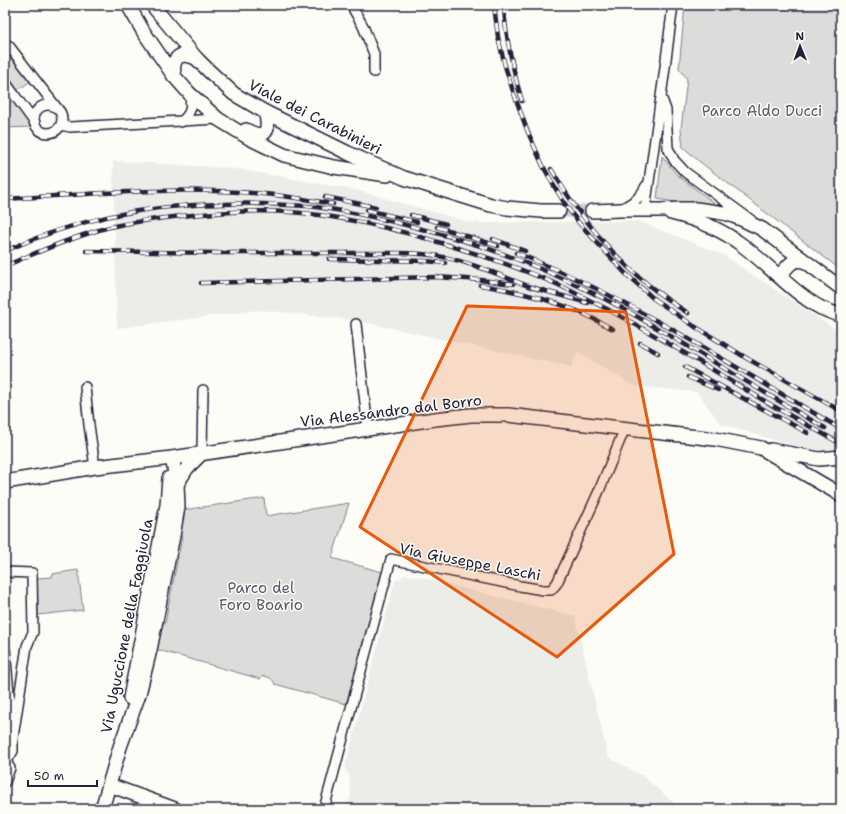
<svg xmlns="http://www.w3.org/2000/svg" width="846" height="814" viewBox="0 0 846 814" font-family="'Shantell Sans',sans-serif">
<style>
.built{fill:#ecece9}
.green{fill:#dddcdb;stroke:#807f8b}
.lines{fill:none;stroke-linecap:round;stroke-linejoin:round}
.secondary-tunnel{stroke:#d1d0d1;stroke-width:13;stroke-dasharray:13 6;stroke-linecap:butt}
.street-casing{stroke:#22223b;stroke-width:12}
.secondary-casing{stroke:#22223b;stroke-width:16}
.street{stroke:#fdfcf7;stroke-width:9}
.secondary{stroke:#fdfcf7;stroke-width:13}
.rail-casing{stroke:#22223b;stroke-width:4.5}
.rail{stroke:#fdfcf7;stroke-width:3;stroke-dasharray:9;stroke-linecap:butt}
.marked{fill:#e8590c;fill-opacity:0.2;stroke:#e8590c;stroke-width:3;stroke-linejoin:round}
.labels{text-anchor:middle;stroke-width:3;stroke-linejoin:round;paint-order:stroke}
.park-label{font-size:15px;fill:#5a5a6b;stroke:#fdfcf7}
.street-label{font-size:15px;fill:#22223b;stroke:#fdfcf7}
</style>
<rect width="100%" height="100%" fill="#fdfcf7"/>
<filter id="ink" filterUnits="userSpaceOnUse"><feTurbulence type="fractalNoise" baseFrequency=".025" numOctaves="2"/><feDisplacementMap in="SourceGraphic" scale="8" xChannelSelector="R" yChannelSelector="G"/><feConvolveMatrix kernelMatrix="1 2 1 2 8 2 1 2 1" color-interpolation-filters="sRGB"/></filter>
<g filter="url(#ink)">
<!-- built -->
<g class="built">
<polygon points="113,161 230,168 356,190 472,223 638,221 723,255 841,333 841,470 826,460 791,445 721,424 697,392 633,386 578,352 571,367 354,320 259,310 117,328"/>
<polygon points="406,574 575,616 608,757 644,777 681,809 344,809 351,797 349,774 346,771 345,767 395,581"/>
</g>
<!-- green -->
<g class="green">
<polygon points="685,5 826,5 841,13 841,270 700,162 683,147 681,129 687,79 679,68"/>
<polygon points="5,50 8,50 31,81 18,90 5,71"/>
<polygon points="5,90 28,120 31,127 5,128"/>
<polygon points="662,156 676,174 723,210 657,199"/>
<path d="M264,498L266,516L349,503L332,558L382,572L346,704L275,684C272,678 269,677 263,676L260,679L155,649L160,626L165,623L182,537L179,533L183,510Z"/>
<polygon points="78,570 83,610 38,615 37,578 52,577 52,574"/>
</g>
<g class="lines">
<!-- secondary-tunnel -->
<polyline class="secondary-tunnel" points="559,211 592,211"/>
<defs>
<g id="street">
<polyline points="351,5 363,26 374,54 374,72"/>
<polyline points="5,43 9,46 57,108"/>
<polyline points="5,82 35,123"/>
<polyline points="662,99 666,110 668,148 674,160 685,172 751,220"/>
<circle cx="48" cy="119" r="14"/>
<path d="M181,122C192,113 192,106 189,93"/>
<polyline points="61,125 70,127 218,119"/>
<path d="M621,209C633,202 640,199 646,186"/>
<polyline points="645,210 664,75 673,5"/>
<polyline points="356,324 368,429"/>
<polyline points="85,387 89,425 95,467"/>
<polyline points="202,453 203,390"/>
<polyline points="5,572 32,573 33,632 27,646 13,737"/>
<polyline points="5,649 13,737 13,751 6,762"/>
<polyline points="5,782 10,768 6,762"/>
<polyline points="324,809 391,559 520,586 543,590 551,590 557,583 599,491 625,428"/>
</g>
<g id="secondary">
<polyline points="128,5 143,31 174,76 189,93 218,119 249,138 284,155 334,167 387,175"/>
<polyline points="152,5 196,58 209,71 234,94 265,112 348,153 404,178 491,205 507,208 541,211 559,211"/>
<path d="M174,76C172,58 178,51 196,58"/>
<path d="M246,130C265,141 271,131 265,112"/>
<polyline points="592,211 620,210 661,210 682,209 696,209 717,212 728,214 741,219 762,229 841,288"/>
<path d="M671,213C696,219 721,229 742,245C769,265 792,292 821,308C828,311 834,313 841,316"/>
<path d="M780,276C788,266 792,257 806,262"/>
<polyline points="771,450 819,459 841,457"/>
<polyline points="5,482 95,467 172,458 435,419 471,415 508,415 715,439 761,448 841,495"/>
<polyline points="177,484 187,468 202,453"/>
<polyline points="130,698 167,505 169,478"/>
<polyline points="109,785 175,809"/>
<polyline points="102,809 120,747 139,694 150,650 173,536 178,507 177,484 174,468 172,458"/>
</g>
</defs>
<!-- street casing -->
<use href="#street" class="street-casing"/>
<!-- secondary casing -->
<use href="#secondary" class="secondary-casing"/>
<!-- street -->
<use href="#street" class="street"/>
<!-- secondary -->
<use href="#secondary" class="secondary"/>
<defs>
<g id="rail">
<polyline points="494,5 498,37 505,66 513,91 527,130 543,166 554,186 567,207 579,223 625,273 654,299 694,326 748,359 841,411"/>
<path d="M504,5C505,37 513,70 522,101"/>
<path d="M551,169C561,184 570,201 582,215C611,254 647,288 688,313"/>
<polyline points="325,197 376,207"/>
<path d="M5,199C91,194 178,186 264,194C287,196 310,200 333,204"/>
<polyline points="367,210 417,222"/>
<polyline points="411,215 446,224"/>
<polyline points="437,227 451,231 498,246"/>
<polyline points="493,239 525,251"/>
<path d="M5,251C76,219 145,205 223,204C251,203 279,204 307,206C336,209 365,215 394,222C435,232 477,243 516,259C545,270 573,283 601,297C631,312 660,330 689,347C734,374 780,402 825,428"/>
<path d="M86,251L219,253H396C413,253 431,254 448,258C475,264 502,276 528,286C548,292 567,297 587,303"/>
<path d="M516,253C574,275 628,304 682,335C735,366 788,398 841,429"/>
<polyline points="329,259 426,261 445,263"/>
<path d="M5,266C37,252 69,239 102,229C128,222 155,219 182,216C218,212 254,210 290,212C344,216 396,229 448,245C484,256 520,268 554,283C572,291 589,300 607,309C660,337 711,369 763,400C788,415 815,429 841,444"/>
<polyline points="201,283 436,277 481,280 513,284"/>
<path d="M480,285C512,290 546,298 577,311C589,316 601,323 613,329"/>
<polyline points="640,343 658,353"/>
<polyline points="685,367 808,433"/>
<polyline points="688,377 718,390"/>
</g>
</defs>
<!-- rail casing -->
<use href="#rail" class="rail-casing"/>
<!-- rail -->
<use href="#rail" class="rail"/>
</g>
</g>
<!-- marked area -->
<path class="marked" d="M467,306L626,312L674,554L557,657L360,527Z"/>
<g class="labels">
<!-- park labels -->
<g class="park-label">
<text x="762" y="116">Parco Aldo Ducci</text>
<text x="261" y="593">Parco del<tspan x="261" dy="17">Foro Boario</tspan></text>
</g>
<!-- street labels -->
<g class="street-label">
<text transform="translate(315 117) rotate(27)" y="5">Viale dei Carabinieri</text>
<text transform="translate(391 411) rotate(-7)" y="5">Via Alessandro dal Borro</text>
<text transform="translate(470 562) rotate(11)" y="5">Via Giuseppe Laschi</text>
<text transform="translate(127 626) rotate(-79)" y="5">Via Uguccione della Faggiuola</text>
</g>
</g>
<!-- margin -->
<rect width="846" height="814" fill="none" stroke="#fdfcf7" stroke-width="20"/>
<rect x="10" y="10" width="826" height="794" fill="none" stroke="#22223b" stroke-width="1.5" filter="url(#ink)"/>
<!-- north arrow -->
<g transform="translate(800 46) rotate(359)" stroke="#fdfcf7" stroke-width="3" paint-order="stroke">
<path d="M0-3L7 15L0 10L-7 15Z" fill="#22223b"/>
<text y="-6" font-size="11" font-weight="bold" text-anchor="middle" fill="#22223b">N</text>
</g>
<!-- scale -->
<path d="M28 780v6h69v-6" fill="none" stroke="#22223b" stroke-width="2"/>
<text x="34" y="780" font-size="12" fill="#22223b" stroke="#fdfcf7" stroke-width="3" paint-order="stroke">50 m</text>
</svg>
